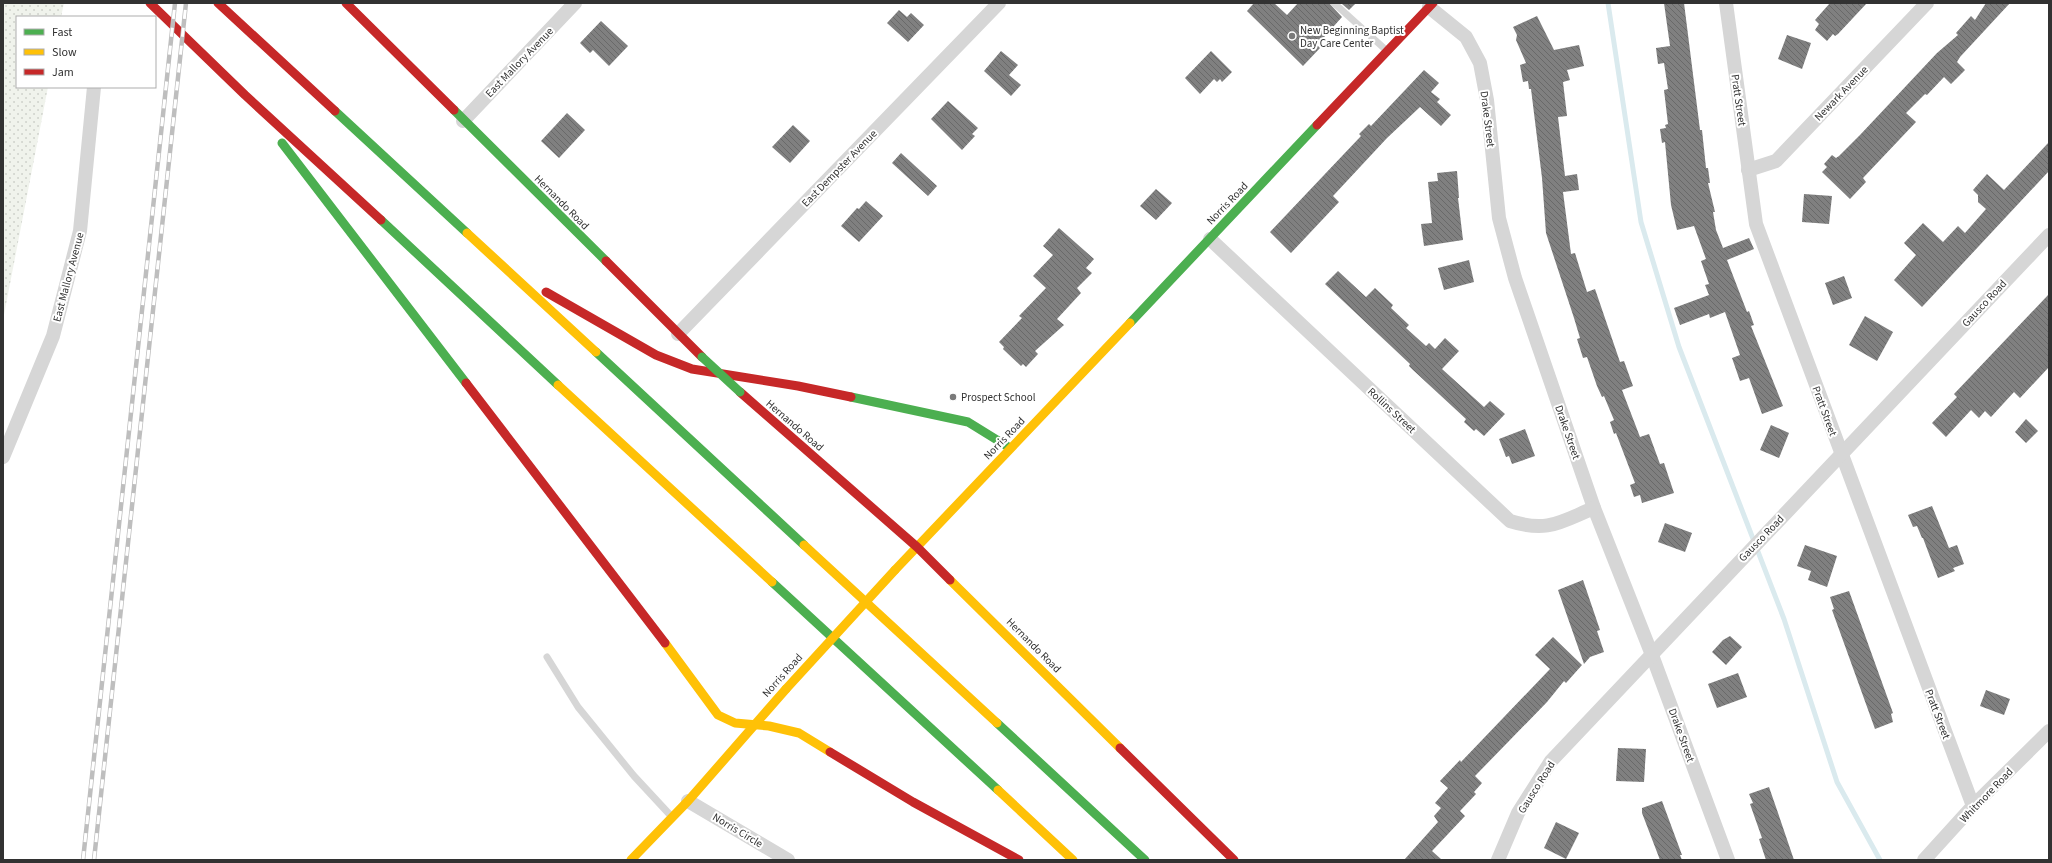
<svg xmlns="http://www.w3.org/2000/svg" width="2052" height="863" viewBox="0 0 2052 863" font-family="'Source Sans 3',sans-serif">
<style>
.grass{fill:url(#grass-dots)}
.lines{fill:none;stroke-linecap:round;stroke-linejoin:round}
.stream{stroke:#daeaee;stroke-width:5}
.building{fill:url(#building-back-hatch)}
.lane{stroke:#d6d6d6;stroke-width:7}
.street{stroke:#d6d6d6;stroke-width:14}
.fast{stroke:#4caf50;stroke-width:9}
.slow{stroke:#ffc107;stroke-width:9}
.jam{stroke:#c62828;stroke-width:9}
.rail-casing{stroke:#bebebe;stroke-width:4.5}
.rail{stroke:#fff;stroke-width:3;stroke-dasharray:9;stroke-linecap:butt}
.fast-bridge{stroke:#4caf50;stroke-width:9}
.slow-bridge{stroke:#ffc107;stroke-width:9}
.poi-dot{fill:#7a7a7a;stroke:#fff;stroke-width:1.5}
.labels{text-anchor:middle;stroke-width:4;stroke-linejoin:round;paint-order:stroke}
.poi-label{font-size:11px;fill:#323232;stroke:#fff;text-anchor:start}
.street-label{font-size:11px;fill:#323232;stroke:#fff}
</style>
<defs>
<pattern id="grass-dots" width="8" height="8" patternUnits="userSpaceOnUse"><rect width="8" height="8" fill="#f0f3ec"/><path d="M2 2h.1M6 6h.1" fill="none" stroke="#ced1cb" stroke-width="1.8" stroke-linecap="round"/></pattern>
<pattern id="building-back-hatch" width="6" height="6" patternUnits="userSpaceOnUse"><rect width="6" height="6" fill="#808080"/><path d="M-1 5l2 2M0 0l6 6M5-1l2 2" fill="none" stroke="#696969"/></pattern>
</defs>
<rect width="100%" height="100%" fill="#fff"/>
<!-- grass -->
<polygon class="grass" points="3,3 64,3 61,17 17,17 17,87 48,87 3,320"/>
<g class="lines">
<!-- stream -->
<polyline class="stream" points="1608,3 1641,222 1679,347 1784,619 1837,782 1880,860"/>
</g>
<!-- building -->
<g class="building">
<polygon points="1254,3 1274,3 1287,15 1298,3 1329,3 1342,17 1317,45 1320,48 1303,66 1247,11"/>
<polygon points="1341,3 1356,3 1349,10"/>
<polygon points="1664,3 1684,3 1700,130 1702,130 1706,168 1708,168 1710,183 1708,183 1715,212 1713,212 1716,230 1723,248 1749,238 1754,249 1727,260 1747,312 1749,311 1754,325 1751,326 1783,406 1762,414 1749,378 1740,381 1732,358 1740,355 1725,312 1710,318 1709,314 1680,325 1674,308 1709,295 1705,285 1709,284 1701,261 1706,259 1694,226 1677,230 1671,205 1665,142 1662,143 1660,129 1666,128 1665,125 1668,124 1664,90 1668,89 1664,63 1658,64 1656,48 1670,46"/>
<polygon points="1830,3 1867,3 1838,34 1835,36 1833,34 1827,41 1815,30 1819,24 1815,20"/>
<polygon points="1986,3 2010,3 1960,57 1957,62 1965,70 1951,84 1944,77 1927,95 1925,94 1906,113 1916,122 1863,178 1866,182 1850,199 1822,172 1827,167 1824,164 1832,155 1836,158 1839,156 1860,135 1937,53 1958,35 1956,33 1971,16 1975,20"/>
<polygon points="899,10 907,17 911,13 924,25 908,42 887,23"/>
<polygon points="1537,16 1554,50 1579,45 1584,66 1567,70 1570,80 1563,82 1567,116 1558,117 1565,176 1577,174 1579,190 1563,192 1571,254 1575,253 1587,292 1595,289 1620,362 1624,361 1633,386 1622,390 1640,437 1649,434 1660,464 1664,463 1674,493 1642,503 1640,495 1634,497 1630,485 1635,483 1616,433 1614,434 1610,422 1614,420 1604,396 1602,397 1597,386 1587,357 1583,358 1577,339 1580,338 1574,318 1546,233 1542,178 1531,89 1529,89 1528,81 1523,82 1520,65 1526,63 1516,40 1517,35 1513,27"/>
<polygon points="601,21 628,46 609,66 593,50 590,53 580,43"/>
<polygon points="1787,35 1811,43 1802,69 1778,59"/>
<polygon points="1001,51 1018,65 1009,75 1021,85 1011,96 984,71"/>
<polygon points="1211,51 1232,72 1222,82 1220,79 1217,82 1214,79 1200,94 1185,78"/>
<polygon points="1424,70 1439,83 1431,92 1440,99 1437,102 1451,115 1441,126 1420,107 1387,138 1333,196 1339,202 1291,253 1270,232 1361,136 1359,134 1369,124 1371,126"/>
<polygon points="948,101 978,128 972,134 975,136 962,150 931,119"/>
<polygon points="567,113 585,130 559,158 541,141"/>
<polygon points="793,125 810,141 790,163 772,147"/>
<polygon points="2049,142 2049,171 1922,307 1894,280 1916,255 1904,243 1923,223 1943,242 1958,226 1965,233 1986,209 1978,202 1978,195 1973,190 1987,174 2004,190"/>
<polygon points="901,153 937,186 928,196 892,163"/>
<polygon points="1457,171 1459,198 1458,198 1463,240 1424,246 1421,224 1432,223 1428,182 1438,181 1437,173"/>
<polygon points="1156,189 1172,203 1156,220 1140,206"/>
<polygon points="1804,194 1832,196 1829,224 1802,222"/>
<polygon points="866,201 883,216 859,242 841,226 857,208 859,209"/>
<polygon points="1059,228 1094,259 1086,268 1092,273 1077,288 1081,293 1057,319 1064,325 1035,351 1038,354 1026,367 1023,364 1021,366 1003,349 1004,347 999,342 1022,318 1019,316 1046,288 1033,276 1053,255 1043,246"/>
<polygon points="1469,260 1474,282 1444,290 1438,268"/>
<polygon points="1338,271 1366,297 1375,288 1393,305 1391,308 1409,325 1406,328 1426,346 1429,343 1435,349 1445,338 1459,351 1442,369 1484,407 1490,401 1505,414 1484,436 1476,429 1474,431 1464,422 1466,419 1413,370 1409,366 1410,364 1325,284"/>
<polygon points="1844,276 1852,298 1833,305 1825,283"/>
<polygon points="2049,294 2049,367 2020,398 2014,392 1991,417 1985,411 1979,418 1971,410 1946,437 1932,423 1957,397 1954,394"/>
<polygon points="1865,316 1893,332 1877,361 1849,345"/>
<polygon points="2026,419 2038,431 2026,443 2015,432"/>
<polygon points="1771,425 1789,433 1779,458 1760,450"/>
<polygon points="1525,429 1535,456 1512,464 1509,456 1506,457 1499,439"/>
<polygon points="1932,506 1949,548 1957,545 1964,564 1953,568 1955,571 1938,578 1923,538 1922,538 1917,526 1913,527 1908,515"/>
<polygon points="1665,523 1692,533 1685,552 1658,542"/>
<polygon points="1805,545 1837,556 1827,587 1808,580 1811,571 1797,566"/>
<polygon points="1583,580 1600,630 1597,631 1604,652 1590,657 1584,664 1558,590"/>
<polygon points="1849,591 1893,713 1891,714 1893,722 1875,729 1832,610 1834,609 1830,597"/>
<polygon points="1730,636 1742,647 1726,665 1712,652 1723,640"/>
<polygon points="1553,637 1582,665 1566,683 1564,681 1547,702 1475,776 1482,783 1474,792 1476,794 1460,811 1465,816 1432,851 1442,860 1404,860 1438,822 1434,816 1441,808 1435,803 1448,788 1440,781 1460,760 1461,762 1550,669 1535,655"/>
<polygon points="1738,673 1747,697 1717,708 1708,684"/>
<polygon points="1986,690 2010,699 2004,715 1980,706"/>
<polygon points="1618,748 1646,749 1644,782 1616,781"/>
<polygon points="1769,787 1777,810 1794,860 1766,860 1759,839 1762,838 1750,804 1753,803 1749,794"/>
<polygon points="1662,801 1682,855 1680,855 1682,860 1660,860 1642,813 1642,808"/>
<polygon points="1556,822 1579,833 1566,859 1544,848"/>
</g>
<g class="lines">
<!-- lane -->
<g class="lane">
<polyline points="1334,3 1386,50"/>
<polyline points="547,657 578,707 634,776 672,817"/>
</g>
<!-- street -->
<g class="street">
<polyline points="1726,3 1756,224 1973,806"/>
<polyline points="1429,7 1466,37 1480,63 1487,100 1499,218 1515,278 1594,508 1652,655 1728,860"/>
<polyline points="463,121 575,3"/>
<polyline points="1748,170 1776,161 1927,3"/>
<path d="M1210,239L1510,521C1548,533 1560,522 1594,508"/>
<polyline points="678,334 999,3"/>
<polyline points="3,457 53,336 80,231 94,87"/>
<polyline points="688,801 788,860"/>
<polyline points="1498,860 1518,813 1551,761 2049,235"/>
<polyline points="1924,860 1973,806 2049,731"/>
</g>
<!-- fast -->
<g class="fast">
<polyline points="454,110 606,261"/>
<polyline points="335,111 467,233"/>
<polyline points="282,143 466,383"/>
<polyline points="381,220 558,385"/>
<polyline points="1130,323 1317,125"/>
<polyline points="596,352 804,545"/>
<polyline points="851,397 968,422 1010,448"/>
<polyline points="772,582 998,790"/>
<polyline points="997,723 1145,860"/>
</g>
<!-- slow -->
<g class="slow">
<polyline points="467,233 596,352"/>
<polyline points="558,385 772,582"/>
<polyline points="804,545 997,723"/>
<polyline points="895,570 1130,323"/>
<polyline points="950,580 1120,748"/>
<polyline points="665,643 718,715 735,723 769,726 799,733 830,752"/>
<polyline points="998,790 1073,860"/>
<polyline points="631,860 688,801 786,689"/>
</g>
<!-- jam -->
<g class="jam">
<polyline points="150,3 245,95 381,220"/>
<polyline points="218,3 335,111"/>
<polyline points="346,3 454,110"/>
<polyline points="1317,125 1433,3"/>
<polyline points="606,261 702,357"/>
<polyline points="546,292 656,355 692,369 798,386 851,397"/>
<polyline points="466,383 665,643"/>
<polyline points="740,392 917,547 950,580"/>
<polyline points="1120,748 1234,860"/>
<polyline points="830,752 913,802 1019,860"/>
</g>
<defs>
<g id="rail">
<polyline points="83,860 175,3"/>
<polyline points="94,860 186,3"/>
</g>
</defs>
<!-- rail casing -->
<use href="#rail" class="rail-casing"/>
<!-- rail -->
<use href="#rail" class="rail"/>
<!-- fast-bridge -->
<polyline class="fast-bridge" points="702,357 740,392"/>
<!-- slow-bridge -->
<polyline class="slow-bridge" points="786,689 895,570"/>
</g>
<!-- markers -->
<g class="poi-dot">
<circle cx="1292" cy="36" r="4"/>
<circle cx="953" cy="397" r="4"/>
</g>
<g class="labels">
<!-- poi labels -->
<g class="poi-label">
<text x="1300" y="34">New Beginning Baptist<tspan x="1300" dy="13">Day Care Center</tspan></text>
<text x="961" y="401">Prospect School</text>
</g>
<!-- street labels -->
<g class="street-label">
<text transform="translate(519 62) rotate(-46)" y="4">East Mallory Avenue</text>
<text transform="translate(1841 93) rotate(-46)" y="4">Newark Avenue</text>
<text transform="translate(1739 100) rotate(82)" y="4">Pratt Street</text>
<text transform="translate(1488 119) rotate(83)" y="4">Drake Street</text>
<text transform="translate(839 168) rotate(-46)" y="4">East Dempster Avenue</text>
<text transform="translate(562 202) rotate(45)" y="4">Hernando Road</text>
<text transform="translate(1227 203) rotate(-46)" y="4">Norris Road</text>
<text transform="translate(68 277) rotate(-75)" y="4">East Mallory Avenue</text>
<text transform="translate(1984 303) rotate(-47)" y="4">Gausco Road</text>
<text transform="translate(1392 410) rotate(43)" y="4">Rollins Street</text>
<text transform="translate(1825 411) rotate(70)" y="4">Pratt Street</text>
<text transform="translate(795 425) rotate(41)" y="4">Hernando Road</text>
<text transform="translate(1568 432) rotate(71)" y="4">Drake Street</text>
<text transform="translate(1004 438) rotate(-46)" y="4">Norris Road</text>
<text transform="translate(1761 538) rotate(-46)" y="4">Gausco Road</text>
<text transform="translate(1034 645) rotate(45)" y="4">Hernando Road</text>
<text transform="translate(782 675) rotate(-48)" y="4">Norris Road</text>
<text transform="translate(1938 714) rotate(69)" y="4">Pratt Street</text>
<text transform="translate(1682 735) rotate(70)" y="4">Drake Street</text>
<text transform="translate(1536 787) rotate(-58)" y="4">Gausco Road</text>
<text transform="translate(1986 795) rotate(-46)" y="4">Whitmore Road</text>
<text transform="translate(738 830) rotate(31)" y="4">Norris Circle</text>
</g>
</g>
<!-- border -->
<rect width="2052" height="863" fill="none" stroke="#323232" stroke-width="8"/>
<!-- legend -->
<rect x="16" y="16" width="140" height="72" fill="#ffffff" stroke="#adadad"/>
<rect x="24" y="29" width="20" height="6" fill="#4caf50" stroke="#adadad"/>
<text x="52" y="36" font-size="12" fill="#323232">Fast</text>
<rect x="24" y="49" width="20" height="6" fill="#ffc107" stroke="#adadad"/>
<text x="52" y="56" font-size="12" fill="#323232">Slow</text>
<rect x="24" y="69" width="20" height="6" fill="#c62828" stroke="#adadad"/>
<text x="52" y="76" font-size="12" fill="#323232">Jam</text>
</svg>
